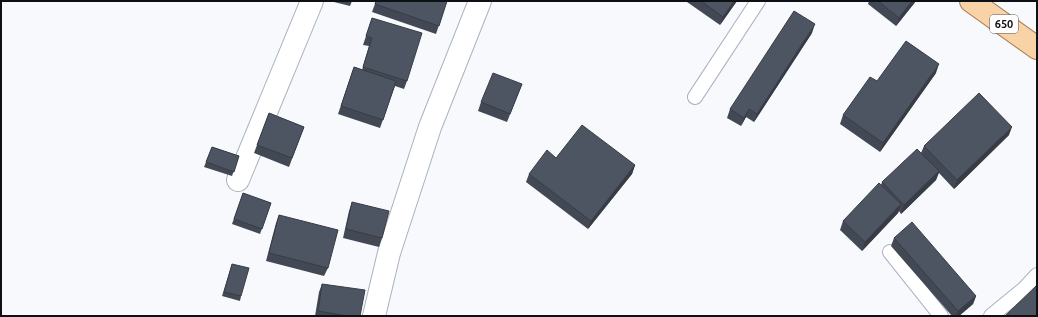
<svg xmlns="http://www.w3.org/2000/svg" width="1038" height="317" viewBox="0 0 1038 317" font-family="Ubuntu,sans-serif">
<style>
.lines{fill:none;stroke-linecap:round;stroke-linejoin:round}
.lane-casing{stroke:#aab2c1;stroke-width:16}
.street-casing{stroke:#aab2c1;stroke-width:24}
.primary-casing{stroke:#a37b4e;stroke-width:24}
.lane{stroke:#fff;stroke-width:14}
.street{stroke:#fff;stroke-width:22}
.primary{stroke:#f8d3a7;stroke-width:22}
.wall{fill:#434954}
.shaded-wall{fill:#373c45}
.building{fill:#4e5562;stroke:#373c45}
.labels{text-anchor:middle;stroke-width:4;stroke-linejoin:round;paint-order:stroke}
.shield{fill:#fff;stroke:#56585a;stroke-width:1}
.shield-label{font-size:11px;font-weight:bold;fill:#0d1014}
</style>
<rect width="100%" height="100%" fill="#f8f9fc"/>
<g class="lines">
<defs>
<g id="lane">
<polyline points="695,97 758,1"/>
<polyline points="890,252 941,316"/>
<polyline points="991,316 1024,289 1037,275"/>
</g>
<g id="street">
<polyline points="238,180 312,1"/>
<polyline points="374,316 389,253 430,127 480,1"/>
</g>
<polyline id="primary" points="971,1 1037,48"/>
</defs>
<!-- lane casing -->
<use href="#lane" class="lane-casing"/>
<!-- street casing -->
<use href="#street" class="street-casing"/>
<!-- primary casing -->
<use href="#primary" class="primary-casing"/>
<!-- lane -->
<use href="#lane" class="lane"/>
<!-- street -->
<use href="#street" class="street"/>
<!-- primary -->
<use href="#primary" class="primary"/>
</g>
<!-- wall -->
<g class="wall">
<polygon points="330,1 352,1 350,6"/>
<polygon points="376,1 447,1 436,34 372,12"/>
<polygon points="687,1 737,1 720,25 687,2"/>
<polygon points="869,1 916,1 896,26 868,4"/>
<polygon points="372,18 407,81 404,89 395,86 380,128 338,114 354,67 362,70 369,46 363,45"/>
<polygon points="812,33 754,122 746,117 741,126 727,118 730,109"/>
<polygon points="936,73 880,152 840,124 843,115"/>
<polygon points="522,84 507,122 478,111 481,102"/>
<polygon points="269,113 304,127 289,167 254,153"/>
<polygon points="1009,135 954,189 939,173 936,180 901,214 899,211 898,213 862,251 840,230 843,221 881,185 882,182 921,153 924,146"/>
<polygon points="212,147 239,156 232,176 204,167"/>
<polygon points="635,165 632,174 588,229 526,182 529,174"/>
<polygon points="243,193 271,203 260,234 232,224"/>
<polygon points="352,202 382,238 379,247 343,238 349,211"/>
<polygon points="279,215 328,268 324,276 266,261 276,223"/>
<polygon points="894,238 976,296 973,304 959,316 952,316 891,246"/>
<polygon points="232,264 241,296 240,301 222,296"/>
<polygon points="322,284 360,316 315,316 319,292"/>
</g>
<!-- shaded-wall -->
<g class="shaded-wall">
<polygon points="734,1 737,1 720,25 723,17"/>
<polygon points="912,1 916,1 896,26 899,18"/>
<polygon points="815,24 812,33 754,122 757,114"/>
<polygon points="939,64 936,73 880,152 883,143"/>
<polygon points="749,109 746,117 741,126 744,118"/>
<polygon points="1012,127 1009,135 954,189 957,180"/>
<polygon points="635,165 632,174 588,229 591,221"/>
<polygon points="939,171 936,180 901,214 904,205"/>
<polygon points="901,204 898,213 862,251 865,242"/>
<polygon points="976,296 973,304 959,316 956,316 958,311"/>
</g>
<!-- building -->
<g class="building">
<polygon points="376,1 447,1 439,26 375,4"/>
<polygon points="701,1 734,1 723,17"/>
<polygon points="878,1 912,1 899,18"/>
<polygon points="794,11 815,24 757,114 749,109 744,118 730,109"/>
<polygon points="372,18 422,33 407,81 363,67 372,38 366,36"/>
<polygon points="906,41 939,64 883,143 843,115 870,77 877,81"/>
<polygon points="354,67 396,81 383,120 341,106"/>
<polygon points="493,73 522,84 510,114 481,102"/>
<polygon points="979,93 1012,127 957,180 924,146"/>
<polygon points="269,113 304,127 292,158 257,145"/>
<polygon points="582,125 635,165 591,221 529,174 547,150 556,158"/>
<polygon points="212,147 239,156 234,172 206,162"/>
<polygon points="917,149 939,171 904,205 882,182"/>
<polygon points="879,183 901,204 865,242 843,221"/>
<polygon points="243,193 271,203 262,229 234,219"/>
<polygon points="352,202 389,211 382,238 346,229"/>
<polygon points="279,215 338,230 328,268 269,253"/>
<polygon points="912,222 976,296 958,311 894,238"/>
<polygon points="232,264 249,268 241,296 224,292"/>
<polygon points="322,284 365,290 360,316 348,316 318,311"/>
<polygon points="1037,285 1037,316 1005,316"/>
</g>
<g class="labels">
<!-- shield labels -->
<rect class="shield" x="990" y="15" width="28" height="18" rx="3"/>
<g class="shield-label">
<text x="1004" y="28">650</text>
</g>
</g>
<!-- border -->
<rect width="1038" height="317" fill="none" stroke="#0d1014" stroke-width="4"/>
</svg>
